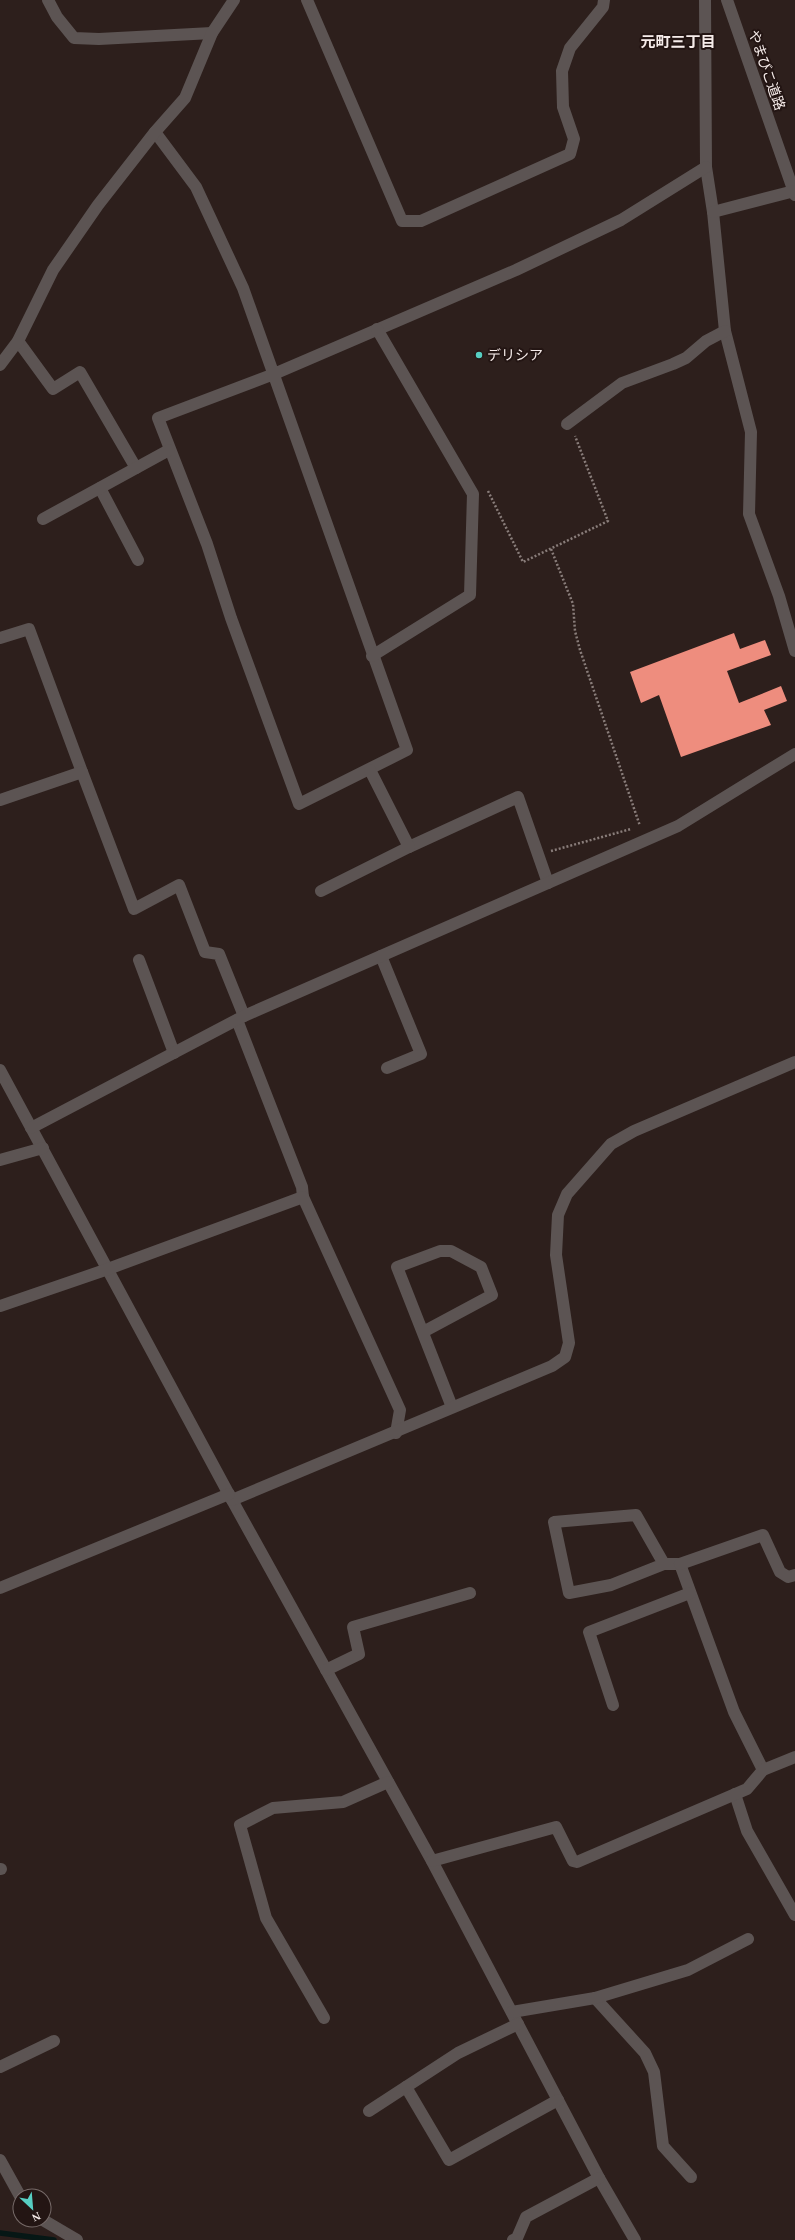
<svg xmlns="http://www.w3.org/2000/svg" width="795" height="2240" viewBox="0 0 795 2240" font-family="'Times New Roman','Noto Sans JP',serif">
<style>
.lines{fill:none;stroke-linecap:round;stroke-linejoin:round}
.stream{stroke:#061715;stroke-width:5.5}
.building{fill:#ee8d7e}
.path{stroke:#897d7a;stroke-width:2.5;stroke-dasharray:2 2;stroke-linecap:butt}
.minor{stroke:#5c5453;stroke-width:12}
.poi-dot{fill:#57cec2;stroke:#231513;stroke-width:1.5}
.labels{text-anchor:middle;stroke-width:4;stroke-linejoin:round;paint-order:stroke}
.street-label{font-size:14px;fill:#f6ecea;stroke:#231513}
.poi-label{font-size:14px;fill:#f6ecea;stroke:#231513;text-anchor:start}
.neighbourhood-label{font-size:15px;font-weight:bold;fill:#f6ecea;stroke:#231513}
</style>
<rect width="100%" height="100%" fill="#2d1f1c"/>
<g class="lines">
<!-- stream -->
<polyline class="stream" points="0,2233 54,2240"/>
</g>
<!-- building -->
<polygon class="building" points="734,633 740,649 765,640 771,655 727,671 739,703 781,686 787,701 764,710 771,725 681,757 659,695 641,703 630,672"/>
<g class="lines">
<!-- path -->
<g class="path">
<polyline points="488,491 523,562 608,521 575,436"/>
<polyline points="551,549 573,604 575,631 580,650 640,826"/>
<polyline points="551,851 631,829"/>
</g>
<!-- minor -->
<g class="minor">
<polyline points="48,0 57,17 74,38 99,39 212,33"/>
<polyline points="307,0 402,221 421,221 570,154 574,139 563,107 562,71 570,48 603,7 604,0"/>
<polyline points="705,0 706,167 713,212 725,331 751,432 749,514 779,596 795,651"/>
<polyline points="727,0 795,195"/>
<polyline points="155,132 196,187 243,288 407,750 299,804 231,618 207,544 158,418 274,374 516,270 621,220 706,167"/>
<polyline points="713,212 794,191"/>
<polyline points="18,341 53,389 80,372 136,468"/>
<polyline points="0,365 18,341 53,270 98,205 155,132 185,98 212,33 234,0"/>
<polyline points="567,424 622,383 673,364 686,358 706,341 725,331"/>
<polyline points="100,488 138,560"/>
<polyline points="43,519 169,450"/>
<polyline points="0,638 29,629 82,772"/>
<polyline points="372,656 470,595 473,494 377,329"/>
<polyline points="0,800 82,772 134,909 179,885 205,952 219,954 244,1016"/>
<polyline points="409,847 518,797 548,883"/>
<polyline points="321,891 409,847 370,770"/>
<polyline points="381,956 421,1054 387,1068"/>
<polyline points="139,960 174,1053"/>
<polyline points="237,1020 302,1187 303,1197"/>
<polyline points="0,1070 232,1500 432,1861 599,2178 635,2240"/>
<polyline points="31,1128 244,1016 678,826 795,754"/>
<polyline points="0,1160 43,1148"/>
<polyline points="0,1306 108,1269 303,1197 400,1410 396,1433"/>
<polyline points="423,1332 492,1295 481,1267 451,1251 440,1251 397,1267 452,1407"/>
<polyline points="232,1500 552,1366 565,1357 569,1343 556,1255 558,1215 567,1194 611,1144 634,1131 795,1062"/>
<polyline points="664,1564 611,1585 569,1593 554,1522 636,1515 664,1564 680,1564 734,1712 763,1770"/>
<polyline points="680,1564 763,1535 780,1572 788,1577 795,1575"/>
<polyline points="0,1588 229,1494"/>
<polyline points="326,1670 359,1654 353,1627 470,1593"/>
<polyline points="613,1705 589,1632 690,1593"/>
<polyline points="735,1794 747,1831 795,1915"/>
<polyline points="432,1861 556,1827 573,1861 577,1862 747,1789 763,1770 795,1757"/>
<polyline points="0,1869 1,1869"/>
<polyline points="595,1998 645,2053 654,2072 663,2146 691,2177"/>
<polyline points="512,2012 595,1998 688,1970 748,1939"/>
<polyline points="324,2018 266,1918 240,1825 273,1808 343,1802 388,1782"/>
<polyline points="0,2067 54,2041"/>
<polyline points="406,2087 449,2160 558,2100"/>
<polyline points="369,2111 458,2053 518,2024"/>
<polyline points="0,2160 20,2196"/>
<polyline points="43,2220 77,2240"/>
<polyline points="513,2240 517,2238 526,2217 599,2178"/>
</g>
</g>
<!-- markers -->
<circle class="poi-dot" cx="479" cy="355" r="4"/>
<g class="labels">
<!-- street labels -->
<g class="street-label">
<text transform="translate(767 70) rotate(71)" y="5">やまびこ道路</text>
</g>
<!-- poi labels -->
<g class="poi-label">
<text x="487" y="360">デリシア</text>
</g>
<!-- neighbourhood labels -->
<g class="neighbourhood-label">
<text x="678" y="47">元町三丁目</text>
</g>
</g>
<!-- north arrow -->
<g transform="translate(32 2208) rotate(154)"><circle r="19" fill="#231513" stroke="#776b69"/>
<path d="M0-3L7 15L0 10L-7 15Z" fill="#57cec2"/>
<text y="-6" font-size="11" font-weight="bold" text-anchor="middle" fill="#f6ecea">N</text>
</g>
</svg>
